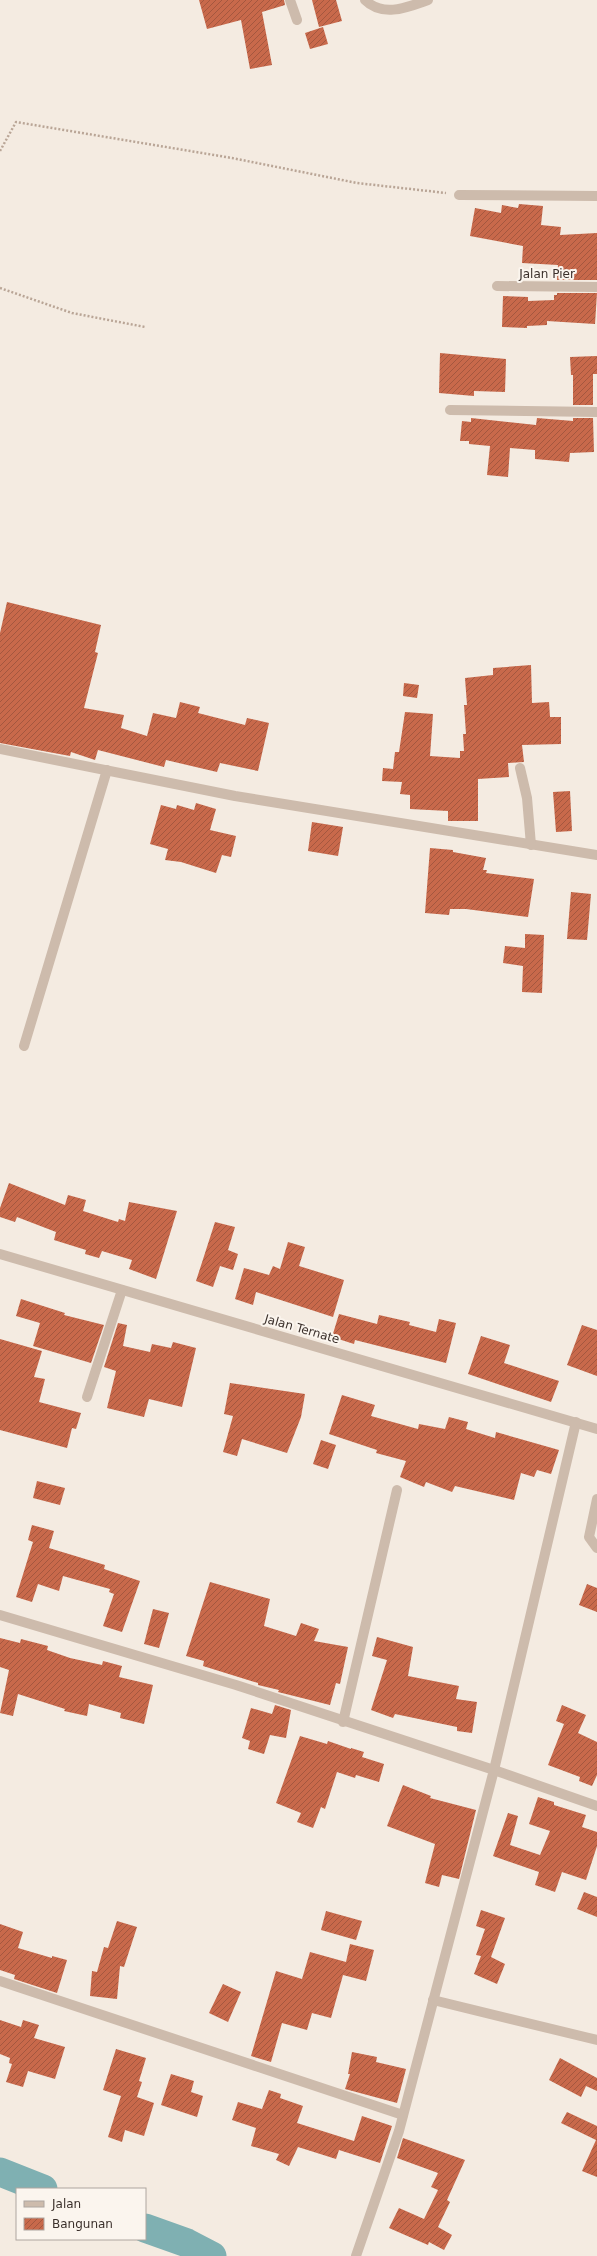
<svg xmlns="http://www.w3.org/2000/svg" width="597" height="2256" viewBox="0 0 597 2256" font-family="'DejaVu Sans',sans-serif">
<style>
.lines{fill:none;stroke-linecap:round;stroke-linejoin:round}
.river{stroke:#7fb0b2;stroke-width:29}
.building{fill:url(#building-hatch)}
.path{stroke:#b9a596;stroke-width:2.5;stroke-dasharray:2 2;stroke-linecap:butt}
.minor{stroke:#cdbbac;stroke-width:10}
.labels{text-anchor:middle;stroke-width:4;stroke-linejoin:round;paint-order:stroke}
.street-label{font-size:12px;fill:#3b302b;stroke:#fbf5ee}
</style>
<defs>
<pattern id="building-hatch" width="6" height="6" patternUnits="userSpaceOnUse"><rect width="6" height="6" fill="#c8694b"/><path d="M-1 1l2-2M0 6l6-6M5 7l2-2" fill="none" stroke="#a4573f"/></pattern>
</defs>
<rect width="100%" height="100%" fill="#f4ebe1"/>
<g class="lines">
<!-- river -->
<g class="river">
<polyline points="0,2172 43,2189"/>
<polyline points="145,2228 187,2243 212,2256"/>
</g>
</g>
<!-- building -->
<g class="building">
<polygon points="199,0 284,0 285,5 262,12 272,65 250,69 241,20 207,29"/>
<polygon points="312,0 336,0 342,21 319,27"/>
<polygon points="323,27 328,44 310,49 305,33"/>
<polygon points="519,204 543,206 541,225 561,227 560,235 597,233 597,280 557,280 558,265 522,263 523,246 470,236 475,208 501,213 502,205 518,208"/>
<polygon points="557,293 597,293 595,324 547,321 547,325 527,326 527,328 502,327 503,296 528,297 528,301 554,300 554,295 557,295"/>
<polygon points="440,353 506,359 505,392 474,391 474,396 439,393"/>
<polygon points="597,356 597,374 593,374 593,405 573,405 573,375 571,375 570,357"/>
<polygon points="471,418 536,425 537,418 573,421 573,418 593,418 594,452 570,453 569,462 535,459 535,450 510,448 508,477 487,475 490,446 469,444 469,441 460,441 462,421 471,422"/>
<polygon points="7,602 101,625 95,652 98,653 84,708 124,715 121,728 147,736 153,713 176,718 180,702 200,707 198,713 245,725 247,718 269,723 258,771 220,763 217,772 166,760 164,767 98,750 95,760 71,752 70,756 0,743 0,633"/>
<polygon points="531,665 532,703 549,702 550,717 561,717 561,744 522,745 524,762 508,763 509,777 478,779 478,821 448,821 448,811 410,809 410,795 400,794 402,782 382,781 383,768 393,769 395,752 399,752 405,712 433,714 430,756 460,758 460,751 464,751 463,734 466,734 464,705 467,705 465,678 493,675 493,668"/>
<polygon points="404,683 419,685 417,698 403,696"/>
<polygon points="570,791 572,831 556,832 553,792"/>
<polygon points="196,803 216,809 210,830 236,836 231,857 222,855 216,873 181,862 165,860 168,849 150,844 161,805 176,809 177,805 194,810"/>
<polygon points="312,822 343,827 338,856 308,851"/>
<polygon points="430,848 453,850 453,852 486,858 483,870 487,870 486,873 534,879 528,917 466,909 450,909 449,915 425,913"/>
<polygon points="571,892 591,894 587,940 567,939"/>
<polygon points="525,934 544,935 542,993 522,992 523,966 503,963 505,946 525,948"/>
<polygon points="9,1183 65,1205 68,1195 86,1200 83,1211 118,1222 119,1219 125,1221 129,1202 177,1211 156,1279 129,1269 132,1260 102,1251 99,1258 85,1254 86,1250 54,1240 56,1232 17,1217 15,1222 0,1217 0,1208"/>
<polygon points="215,1222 235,1227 228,1250 238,1254 233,1270 220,1266 213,1287 196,1281"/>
<polygon points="288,1242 305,1247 299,1266 344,1280 333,1317 256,1292 253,1305 235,1299 244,1268 269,1275 273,1266 280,1269"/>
<polygon points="21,1299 65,1313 64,1315 104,1325 91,1363 33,1346 40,1323 16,1316"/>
<polygon points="339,1314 377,1324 379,1315 410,1322 409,1325 436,1332 439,1319 456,1323 446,1363 355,1340 354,1344 332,1337"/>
<polygon points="118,1323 127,1325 123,1346 150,1352 152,1344 171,1348 173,1342 196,1348 182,1407 149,1399 144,1417 107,1408 116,1371 104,1367"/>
<polygon points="582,1325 597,1330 597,1376 567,1365"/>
<polygon points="481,1336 510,1345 504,1363 559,1381 551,1402 468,1374"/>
<polygon points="0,1339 42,1351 34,1377 45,1379 39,1402 81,1413 76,1429 72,1428 67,1448 0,1430"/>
<polygon points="230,1383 305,1394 301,1417 287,1453 242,1439 237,1456 223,1452 233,1416 224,1414"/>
<polygon points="342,1395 375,1405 371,1416 418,1429 419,1424 445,1429 449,1417 468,1422 466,1429 495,1438 496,1432 559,1450 551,1474 537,1470 534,1477 521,1473 514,1500 455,1486 452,1492 426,1482 424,1487 400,1477 406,1461 376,1453 377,1450 329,1434"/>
<polygon points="321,1440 336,1445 328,1469 313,1464"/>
<polygon points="37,1481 65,1488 60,1505 33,1498"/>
<polygon points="32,1525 54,1531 49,1548 105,1565 104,1569 140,1581 122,1632 103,1626 114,1594 109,1592 110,1589 63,1576 59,1591 38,1584 32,1602 16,1597 33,1542 28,1540"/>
<polygon points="210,1582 270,1599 264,1626 296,1636 301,1623 319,1629 314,1641 348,1647 340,1684 336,1683 330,1705 278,1692 279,1690 258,1685 258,1683 203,1666 204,1661 186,1656"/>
<polygon points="587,1584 597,1588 597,1612 579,1605"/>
<polygon points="153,1609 169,1613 159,1648 144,1644"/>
<polygon points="377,1637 413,1647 408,1676 459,1686 456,1699 477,1702 472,1733 457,1731 457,1727 395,1714 393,1718 371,1710 387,1660 372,1656"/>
<polygon points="0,1638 20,1643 21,1639 48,1646 47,1650 70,1658 102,1665 103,1661 122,1666 119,1677 153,1685 144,1724 120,1718 121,1713 89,1704 87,1716 64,1711 65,1709 18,1694 13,1716 0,1713 9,1670 0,1667"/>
<polygon points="275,1705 291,1710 286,1738 270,1735 264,1754 248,1749 250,1741 242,1738 251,1708 272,1714"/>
<polygon points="562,1705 586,1715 578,1733 597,1742 597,1775 592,1786 579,1781 580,1777 548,1765 564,1724 556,1721"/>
<polygon points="300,1736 327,1744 328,1741 351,1749 351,1748 364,1752 362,1757 384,1764 379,1782 356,1775 355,1778 337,1772 325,1809 321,1807 313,1828 297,1822 301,1813 276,1803"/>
<polygon points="403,1785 431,1796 430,1798 476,1810 459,1879 442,1875 439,1887 425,1883 435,1844 387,1826"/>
<polygon points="538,1797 554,1802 554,1805 586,1815 582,1827 597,1832 597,1846 586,1880 562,1872 555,1892 535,1885 539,1872 493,1856 508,1813 518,1816 510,1845 540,1855 550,1831 529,1824"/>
<polygon points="584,1892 597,1897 597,1917 577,1909"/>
<polygon points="481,1910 505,1918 491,1957 505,1964 497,1984 474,1974 481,1956 476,1955 485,1929 476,1926"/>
<polygon points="326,1911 362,1921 356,1940 321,1930"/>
<polygon points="117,1921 137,1927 124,1967 120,1966 117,1999 90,1996 92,1971 97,1972 104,1947 108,1948"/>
<polygon points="0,1924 23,1932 18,1948 52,1958 52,1956 67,1960 57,1993 14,1979 15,1975 0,1970"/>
<polygon points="350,1944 374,1950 366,1981 343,1975 331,2018 312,2013 307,2030 282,2023 271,2062 251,2056 276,1971 302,1979 310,1952 346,1962"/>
<polygon points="223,1984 241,1992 228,2022 209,2013"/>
<polygon points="0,2020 21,2027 23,2020 39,2025 34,2038 65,2047 55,2079 28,2071 23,2087 6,2082 12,2064 9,2063 10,2058 0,2054"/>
<polygon points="116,2049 146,2058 139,2081 142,2082 137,2097 154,2103 144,2136 125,2130 122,2142 108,2137 121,2096 103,2090"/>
<polygon points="352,2052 377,2057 376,2062 406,2069 397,2103 345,2089 350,2074 348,2074"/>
<polygon points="560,2058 597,2078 597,2091 586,2086 581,2097 549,2080"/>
<polygon points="171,2074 194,2081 191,2092 203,2096 197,2117 161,2105"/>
<polygon points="269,2090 281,2094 280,2098 303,2106 297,2123 354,2141 362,2116 392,2126 380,2163 339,2150 336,2159 298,2147 289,2166 276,2160 279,2154 251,2146 256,2128 232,2120 238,2102 262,2109"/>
<polygon points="567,2112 597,2126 597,2177 582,2171 596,2140 561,2123"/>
<polygon points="403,2138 465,2160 447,2200 450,2202 438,2227 452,2235 444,2250 429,2242 428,2245 389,2228 399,2208 424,2219 438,2190 431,2187 438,2173 397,2158"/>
</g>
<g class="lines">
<!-- path -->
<g class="path">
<polyline points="0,151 16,122 232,158 357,183 446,193"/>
<polyline points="0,288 72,313 145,327"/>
</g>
<!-- minor -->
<g class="minor">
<polyline points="290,0 297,20"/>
<path d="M365,0C383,18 408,7 428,0"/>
<polyline points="459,195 597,196"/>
<polyline points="497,286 597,287"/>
<polyline points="450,410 597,412"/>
<polyline points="0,749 235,796 597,855"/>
<polyline points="520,768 527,798 531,845"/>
<polyline points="24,1046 107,770"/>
<polyline points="0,1254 597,1429"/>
<polyline points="87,1397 122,1290"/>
<polyline points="576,1422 494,1770 597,1806"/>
<polyline points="597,1499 589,1537 597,1548"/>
<polyline points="0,1615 236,1685 494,1770 399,2131 356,2256"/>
<polyline points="343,1722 397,1490"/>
<polyline points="0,1981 403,2115"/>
<polyline points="433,2000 597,2040"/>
</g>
</g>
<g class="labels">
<!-- street labels -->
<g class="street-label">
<text x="547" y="278">Jalan Pier</text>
<text transform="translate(302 1329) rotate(16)" y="4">Jalan Ternate</text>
</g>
</g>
<!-- legend -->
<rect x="16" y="2188" width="130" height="52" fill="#fbf5ee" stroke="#aea6a0"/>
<rect x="24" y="2201" width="20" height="6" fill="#cdbbac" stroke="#aea6a0"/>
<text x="52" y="2208" font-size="12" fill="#3b302b">Jalan</text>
<rect x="24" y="2218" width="20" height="12" fill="url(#building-hatch)" stroke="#aea6a0"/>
<text x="52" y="2228" font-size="12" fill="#3b302b">Bangunan</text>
</svg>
